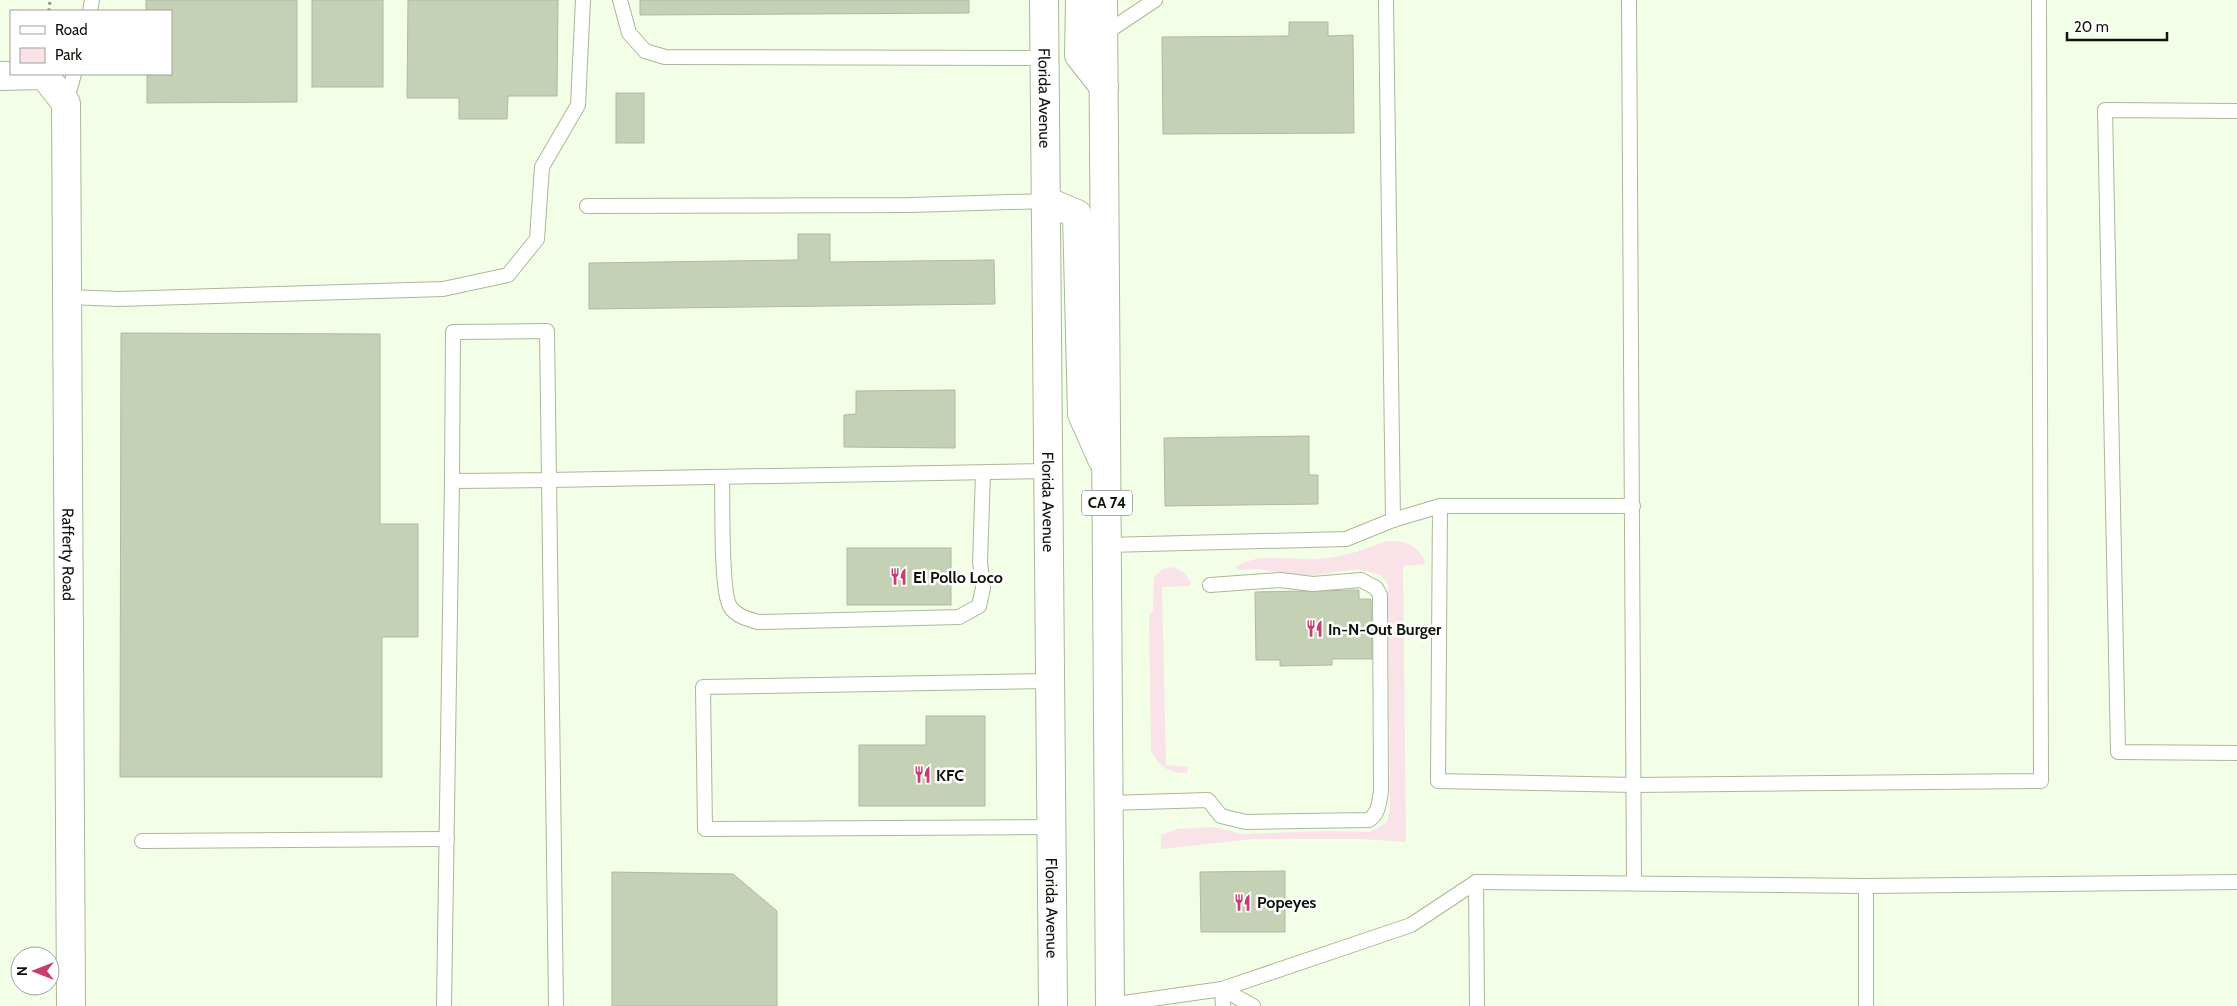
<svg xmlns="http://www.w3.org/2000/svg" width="2237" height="1006" viewBox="0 0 2237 1006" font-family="Cabin,sans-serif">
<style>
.green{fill:#f9e3e8}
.building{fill:#c4d1b5;stroke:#adba9f}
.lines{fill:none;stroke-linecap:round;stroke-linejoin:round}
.service-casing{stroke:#aab79b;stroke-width:16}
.minor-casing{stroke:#aab79b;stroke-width:30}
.primary-casing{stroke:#aab79b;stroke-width:30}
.path{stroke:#848c7c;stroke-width:3;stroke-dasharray:2.5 4;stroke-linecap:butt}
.service{stroke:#fff;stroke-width:14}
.minor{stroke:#fff;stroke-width:28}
.primary{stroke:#fff;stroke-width:28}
.labels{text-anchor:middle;stroke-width:5;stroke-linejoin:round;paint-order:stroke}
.shield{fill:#fff;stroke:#575a54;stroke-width:1}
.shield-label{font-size:15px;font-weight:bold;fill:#0f140a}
.street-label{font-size:16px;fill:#0f140a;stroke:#fff}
.poi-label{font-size:16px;font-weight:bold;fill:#0f140a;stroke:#fff;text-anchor:start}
</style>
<rect width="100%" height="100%" fill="#f3fee7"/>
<!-- green -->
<g class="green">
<path d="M1386,541C1406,540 1419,545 1426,564L1403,566L1406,842L1361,839H1253L1161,849V835L1177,829L1214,827L1242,834L1323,831L1370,832L1387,822L1390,809L1388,585L1381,575L1358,569L1314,575H1295L1258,569L1238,570L1236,567C1259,551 1292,561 1319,559C1342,557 1365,550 1386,541Z"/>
<path d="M1173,567L1184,572L1191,583L1189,586L1162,587L1166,765L1188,767L1187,773C1168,773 1159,767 1151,750L1149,616L1153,610L1154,577L1163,569Z"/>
</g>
<!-- building -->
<g class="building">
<polygon points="146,0 297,0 297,102 147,103 147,74 171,74 171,11 146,11"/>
<rect x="312" y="0" width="71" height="87"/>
<polygon points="408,0 558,0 557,96 508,96 507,119 459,119 459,98 407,98"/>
<polygon points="640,0 969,0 969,13 640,15"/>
<polygon points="1289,22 1328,22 1328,36 1353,35 1354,133 1163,134 1162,37 1289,36"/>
<rect x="616" y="93" width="28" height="50"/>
<polygon points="798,234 830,234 830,262 994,260 995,304 589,309 589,263 798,260"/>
<polygon points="121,333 380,334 380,524 418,524 418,637 382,637 382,777 120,777"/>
<polygon points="955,390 955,448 844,447 844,415 856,414 856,391"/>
<polygon points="1309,436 1309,475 1318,475 1318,504 1165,506 1164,438"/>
<rect x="847" y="548" width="104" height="57"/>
<polygon points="1359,590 1359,599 1371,599 1372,659 1332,659 1332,665 1280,666 1280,660 1256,660 1255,592"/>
<polygon points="926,716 985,716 985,806 859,806 859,745 926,745"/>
<polygon points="1285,871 1285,932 1201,932 1200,872"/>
<polygon points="612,872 733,874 777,911 777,1006 612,1006"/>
</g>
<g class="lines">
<defs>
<g id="service">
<polyline points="620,0 629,33 645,51 665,57 1045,58"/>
<polyline points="1386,0 1393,520"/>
<polyline points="1629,0 1634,883"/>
<polyline points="90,11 92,0"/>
<polyline points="1104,34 1155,0"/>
<polyline points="66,103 74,74"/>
<polyline points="2237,111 2105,110 2118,752 2237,753"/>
<polyline points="587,206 910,205 1046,201"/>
<polyline points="68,297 119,299 443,289 508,275 537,239 542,167 578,105 583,0"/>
<path d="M722,477C723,499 720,595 731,608C738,617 748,619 758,622L959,617L979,606L983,588L980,562L983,473"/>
<polyline points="1440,506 1438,781 1634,785 2041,781 2039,0"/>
<polyline points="1107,545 1346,539 1393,520 1440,506 1633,506"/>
<polyline points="1050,681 703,687 705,829 1051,827"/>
<path d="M1109,803L1208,800L1221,816L1246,822L1369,820C1379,813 1379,803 1381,791L1380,595L1376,588L1361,580L1313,584L1280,580L1210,585"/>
<polyline points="142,841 447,839"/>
<polyline points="1476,882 1866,886 2237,882"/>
<polyline points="1866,886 1866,1006"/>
<polyline points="1110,1005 1222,989 1411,925 1476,882 1477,1006"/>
<polyline points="444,1006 452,481 549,480 547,331 453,332 452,481"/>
<polyline points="556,1006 549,480 1048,471"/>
<polyline points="1223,1006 1222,989 1253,1006"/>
</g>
<g id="minor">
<path id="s1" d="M0,76L44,75L66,103L71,1006"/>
</g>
<g id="primary">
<path id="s2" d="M1044,0L1053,1006"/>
<polyline points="1080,0 1079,55 1104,87"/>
<polyline points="1103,0 1110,1006"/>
<polyline points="1046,201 1077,214 1082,414 1102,459"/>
</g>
</defs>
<!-- service casing -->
<use href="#service" class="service-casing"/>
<!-- minor casing -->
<use href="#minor" class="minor-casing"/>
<!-- primary casing -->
<use href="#primary" class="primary-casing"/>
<!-- path -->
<polyline class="path" points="49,11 50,0"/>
<!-- service -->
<use href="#service" class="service"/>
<!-- minor -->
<use href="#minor" class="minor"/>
<!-- primary -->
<use href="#primary" class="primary"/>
</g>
<!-- icons -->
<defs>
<symbol id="restaurant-bare" viewBox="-9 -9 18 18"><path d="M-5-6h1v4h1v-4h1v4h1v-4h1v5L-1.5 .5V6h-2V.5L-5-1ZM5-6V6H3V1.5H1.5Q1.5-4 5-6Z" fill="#c83c6f" stroke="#fff" stroke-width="2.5" paint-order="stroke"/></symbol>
</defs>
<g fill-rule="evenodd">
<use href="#restaurant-bare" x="886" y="564" width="25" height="25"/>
<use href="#restaurant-bare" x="1302" y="616" width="25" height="25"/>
<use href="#restaurant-bare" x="910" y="762" width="25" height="25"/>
<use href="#restaurant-bare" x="1230" y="890" width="25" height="25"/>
</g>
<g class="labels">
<!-- shield labels -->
<rect class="shield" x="1082" y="490.5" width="50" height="25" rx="4"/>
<g class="shield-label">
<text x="1107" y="508">CA 74</text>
</g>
<!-- street labels -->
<g class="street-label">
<text dy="6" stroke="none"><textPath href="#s2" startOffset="98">Florida Avenue</textPath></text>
<text dy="6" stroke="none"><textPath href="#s2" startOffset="502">Florida Avenue</textPath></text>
<text dy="6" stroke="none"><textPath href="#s1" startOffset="531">Rafferty Road</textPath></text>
<text dy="6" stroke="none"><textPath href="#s2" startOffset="908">Florida Avenue</textPath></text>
</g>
<!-- poi labels -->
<g class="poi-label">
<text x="913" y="583">El Pollo Loco</text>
<text x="1328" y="635">In-N-Out Burger</text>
<text x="936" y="781">KFC</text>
<text x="1257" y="908">Popeyes</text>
</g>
</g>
<!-- legend -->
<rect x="10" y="10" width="162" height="65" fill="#ffffff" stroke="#9fa19d"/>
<rect x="20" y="26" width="25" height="8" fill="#ffffff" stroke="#9fa19d"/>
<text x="55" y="35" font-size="15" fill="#0f140a">Road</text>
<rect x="20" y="48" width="25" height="15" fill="#f9e3e8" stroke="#9fa19d"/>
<text x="55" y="60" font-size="15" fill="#0f140a">Park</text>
<!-- north arrow -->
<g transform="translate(35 971) rotate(270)"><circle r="24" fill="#ffffff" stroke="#9fa19d"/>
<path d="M0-4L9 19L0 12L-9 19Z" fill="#c83c6f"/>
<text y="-8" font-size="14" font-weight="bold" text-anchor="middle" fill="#0f140a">N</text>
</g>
<!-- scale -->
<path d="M2067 32v8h100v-8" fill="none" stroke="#0f140a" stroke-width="2.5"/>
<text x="2074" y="32" font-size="15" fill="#0f140a" stroke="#ffffff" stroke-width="4" paint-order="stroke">20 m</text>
</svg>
